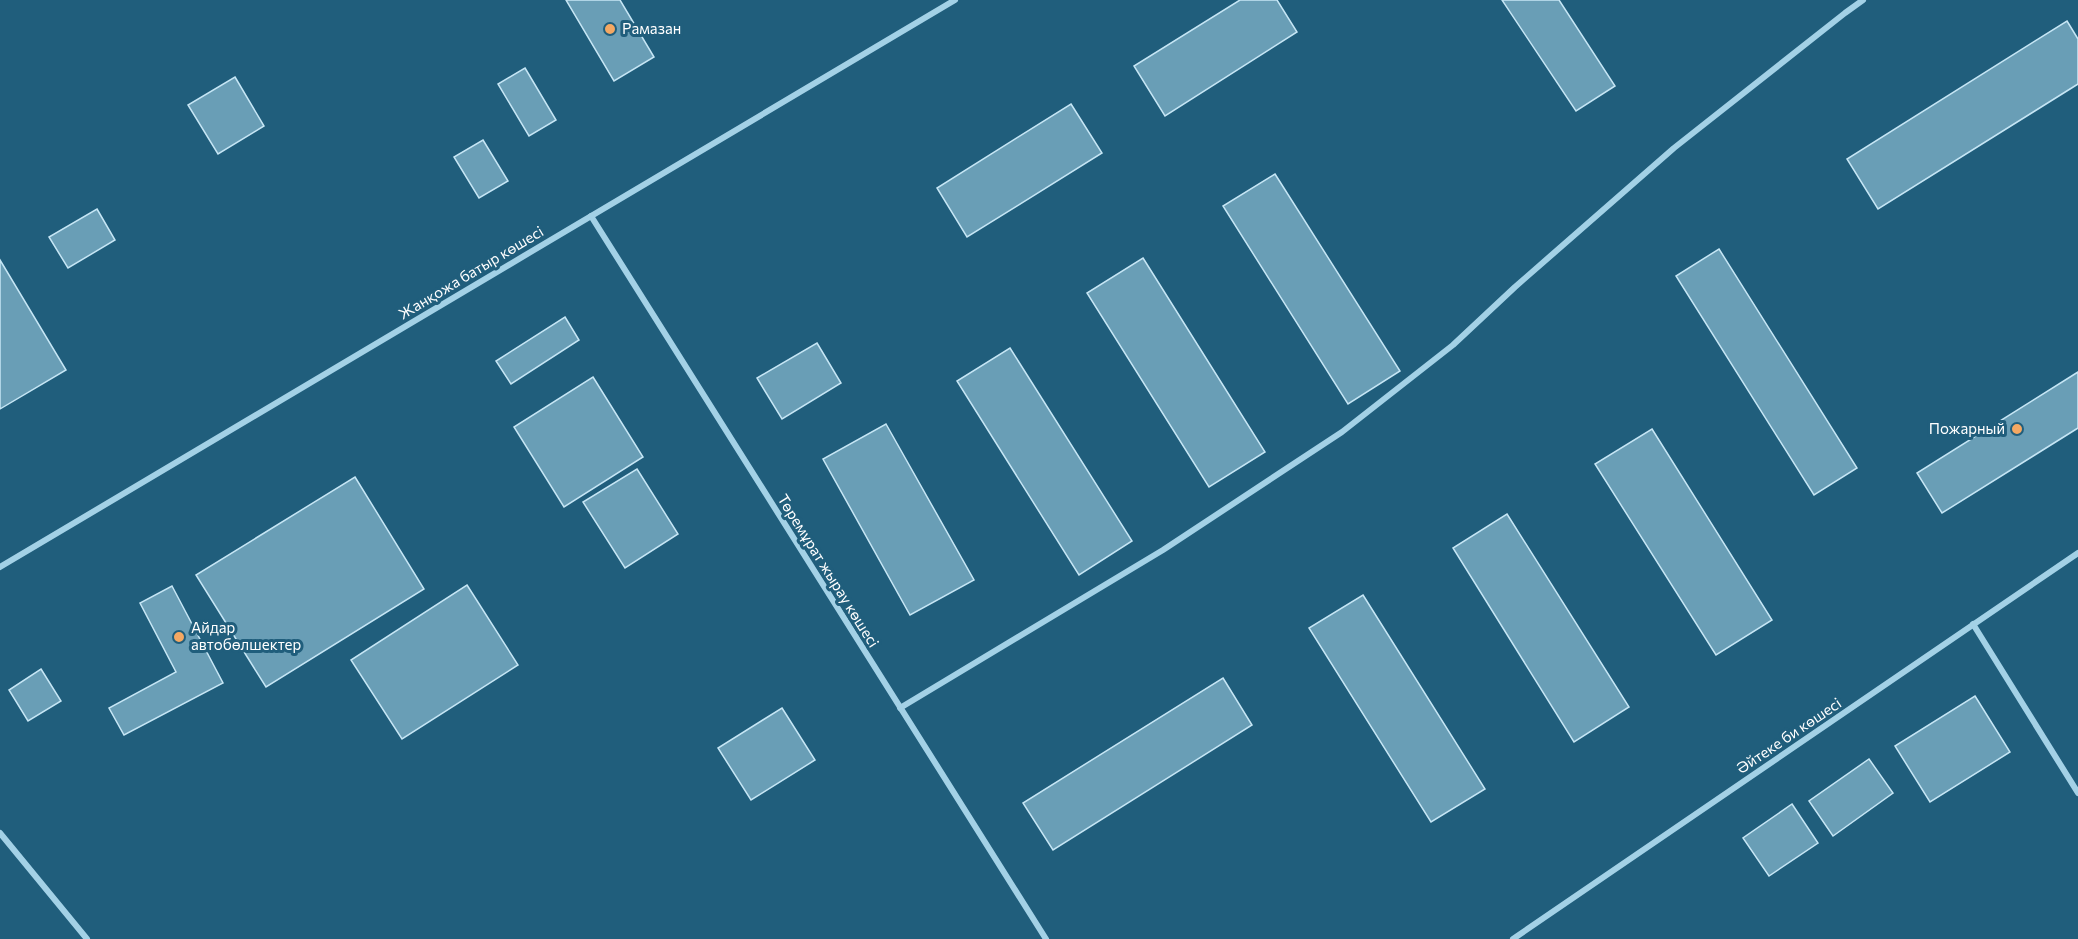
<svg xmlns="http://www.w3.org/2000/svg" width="2078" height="939" viewBox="0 0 2078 939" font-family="Commissioner,sans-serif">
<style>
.building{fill:#699eb6;stroke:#c6e6f5;stroke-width:1.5}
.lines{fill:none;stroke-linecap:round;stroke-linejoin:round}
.street{stroke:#a3d1e6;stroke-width:6}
.poi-dot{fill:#f4a863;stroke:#205e7c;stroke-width:2}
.labels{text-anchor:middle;stroke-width:6;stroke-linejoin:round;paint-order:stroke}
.poi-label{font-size:15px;fill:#fff;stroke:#205e7c;text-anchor:start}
.street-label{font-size:15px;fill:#fff;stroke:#205e7c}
</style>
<rect width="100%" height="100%" fill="#205e7c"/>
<!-- building -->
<g class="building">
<polygon points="566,0 620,0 654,57 614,81"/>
<polygon points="1240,0 1277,0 1297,32 1165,116 1134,66"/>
<polygon points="1502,0 1559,0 1615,86 1576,111"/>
<polygon points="2067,21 2078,39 2078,84 1878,209 1847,159"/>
<polygon points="525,68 556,120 529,136 498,84"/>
<polygon points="235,77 264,126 218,154 188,105"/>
<polygon points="1071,104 1102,153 967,237 937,188"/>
<polygon points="483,140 508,181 479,198 454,157"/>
<polygon points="1275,174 1400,371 1348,404 1223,206"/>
<polygon points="97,209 115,240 68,268 49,237"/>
<polygon points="1719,249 1857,468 1814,495 1676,276"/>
<polygon points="1143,258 1265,452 1209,487 1087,293"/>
<polygon points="0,260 66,370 0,409"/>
<polygon points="565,317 579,340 511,384 496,361"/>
<polygon points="817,343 841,383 782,419 757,378"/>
<polygon points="1010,348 1132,541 1079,575 957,381"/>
<polygon points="2078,372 2078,428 1942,513 1917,473"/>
<polygon points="593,377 643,457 564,507 514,427"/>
<polygon points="886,424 974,580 910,615 823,459"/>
<polygon points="1652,429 1772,620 1716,655 1595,464"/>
<polygon points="637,469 678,534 625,568 583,502"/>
<polygon points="355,477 424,589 266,687 196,575"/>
<polygon points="1507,514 1629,707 1574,742 1453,548"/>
<polygon points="467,585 518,665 402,739 351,660"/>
<polygon points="172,586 223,683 124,735 109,708 176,672 140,603"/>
<polygon points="1363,595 1485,789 1431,822 1309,628"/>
<polygon points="41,669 61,701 28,721 9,690"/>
<polygon points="1223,678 1252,725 1053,850 1023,803"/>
<polygon points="1975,696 2010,752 1930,802 1895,746"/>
<polygon points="782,708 815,760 751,800 718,748"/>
<polygon points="1869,759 1893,793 1833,836 1809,801"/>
<polygon points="1792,804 1818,843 1769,876 1743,838"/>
</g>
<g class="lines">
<!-- street -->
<g class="street">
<polyline points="591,216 1046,939"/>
<polyline points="0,567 955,0"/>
<polyline points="1973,624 2078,793"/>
<polyline points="900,708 1163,550 1342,432 1453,345 1515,287 1674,148 1845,13 1863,0"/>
<polyline points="0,833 87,939"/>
<polyline points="1513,939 2078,553"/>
</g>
</g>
<!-- markers -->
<g class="poi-dot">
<circle cx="610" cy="29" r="6"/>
<circle cx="2017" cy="429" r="6"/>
<circle cx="179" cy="637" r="6"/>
</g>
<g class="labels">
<!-- poi labels -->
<g class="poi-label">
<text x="622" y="34">Рамазан</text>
<text x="2005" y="434" text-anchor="end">Пожарный</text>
<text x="191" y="633">Айдар<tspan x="191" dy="17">автобөлшектер</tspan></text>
</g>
<!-- street labels -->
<g class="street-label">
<text transform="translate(471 273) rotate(-31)" y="5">Жанқожа батыр көшесі</text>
<text transform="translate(828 571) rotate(58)" y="5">Төремұрат жырау көшесі</text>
<text transform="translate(1789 736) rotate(-34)" y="5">Әйтеке би көшесі</text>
</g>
</g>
</svg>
